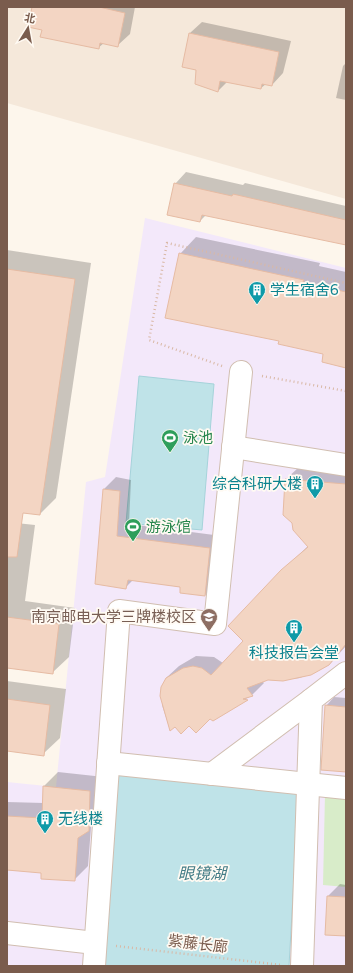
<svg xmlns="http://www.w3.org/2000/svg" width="353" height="973" viewBox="0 0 353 973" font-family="Figtree,'Noto Sans SC',sans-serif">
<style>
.residential{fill:#f5e8da}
.education{fill:#f3e8fa}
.green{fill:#d8ecc9}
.water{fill:#bfe3e8;stroke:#a5d3da}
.shadow{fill:#0003}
.building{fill:#f3d5c3;stroke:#e6bba3}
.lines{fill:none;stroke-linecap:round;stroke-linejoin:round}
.minor-casing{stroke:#d1beb0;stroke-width:24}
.path{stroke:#d9b8a5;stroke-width:2.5;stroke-dasharray:1 3;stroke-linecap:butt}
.minor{stroke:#fff;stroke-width:22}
.labels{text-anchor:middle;stroke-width:3.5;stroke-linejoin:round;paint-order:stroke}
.culture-label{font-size:15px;fill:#0d838f;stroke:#fffaf3;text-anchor:start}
.leisure-label{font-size:15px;fill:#27864d;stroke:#fffaf3;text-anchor:start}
.education-label{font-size:15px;fill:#785e54;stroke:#fffaf3;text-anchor:end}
.street-label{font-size:15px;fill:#7a5c4d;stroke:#fffaf3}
.water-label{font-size:16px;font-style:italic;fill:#437c86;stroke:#fffaf3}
</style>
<rect width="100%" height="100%" fill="#fdf6ec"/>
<!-- residential -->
<polygon class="residential" points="7,7 346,7 346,199 7,103"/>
<!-- education -->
<polygon class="education" points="145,218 346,268 346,966 7,966 7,782 56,787 86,482 105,477"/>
<!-- green -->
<polygon class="green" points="325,794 346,797 346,887 323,885"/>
<!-- water -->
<g class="water">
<polygon points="139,376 214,384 202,530 126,523"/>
<polygon points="115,768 299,789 289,966 103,966"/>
</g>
<!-- shadow -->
<g class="shadow">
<polygon points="33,7 135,7 130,34 118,45 104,43 98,48 43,29"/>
<polygon points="202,22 291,41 283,73 272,85 266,84 261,88 227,82 218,91 197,69 190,33"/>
<polygon points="346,63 346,100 336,98 343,66"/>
<polygon points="186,172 243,185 245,183 346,206 346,243 206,215 200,221 175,184"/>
<polygon points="196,237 320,263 319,266 346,272 346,367 324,353 280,340 180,254"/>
<polygon points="7,250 91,263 56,498 40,514 7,509"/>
<polygon points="298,468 346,471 346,646 329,665 300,678 283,680 267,679 262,681 264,683 252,695 213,720 210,718 189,725 175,725 170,730 162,705 162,687 166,678 179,666 196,656 214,657 223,663 245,641 282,571 308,546 286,479"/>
<polygon points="116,477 131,480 129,524 222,536 217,583 205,595 181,587 133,580 125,588 104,489"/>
<polygon points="7,522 35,525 25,601 75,608 69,657 52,673 7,667"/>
<polygon points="7,681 66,689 60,738 43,754 7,750"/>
<polygon points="334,697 346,698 346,771 326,706"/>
<polygon points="58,772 104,777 102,815 91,827 88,866 74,880 42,872 7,870 7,802 44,803 44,786"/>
<polygon points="340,884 346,885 346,935 328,896"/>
</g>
<!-- building -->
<g class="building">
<polygon points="32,7 99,7 125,13 118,47 100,43 99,49 40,37 42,30 28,27"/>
<polygon points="189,33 279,52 272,86 262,84 261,89 220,81 218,92 195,84 196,70 182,67"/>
<polygon points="174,183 232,196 233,194 346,220 346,245 202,215 200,222 167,215"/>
<polygon points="179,253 304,280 303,282 346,292 346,368 322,362 323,354 278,344 279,341 165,318"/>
<polygon points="7,269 75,279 40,515 23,513 17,557 7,557"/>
<polygon points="285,479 346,484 346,644 329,665 311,675 283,681 268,680 247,688 253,696 243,699 248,700 213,721 210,719 196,733 189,726 181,734 175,727 170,731 160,696 161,687 166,678 183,668 193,666 202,668 211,675 243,641 228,626 281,570 308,547 293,530 292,523 283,515"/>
<polygon points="103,489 120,491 117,536 210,548 205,596 180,593 180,587 128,580 126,589 95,584"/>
<polygon points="7,617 59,624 53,674 7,668"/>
<polygon points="7,699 50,705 44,756 7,751"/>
<polygon points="325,705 346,707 346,772 321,770"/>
<polygon points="43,786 90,791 89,831 78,838 75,881 41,879 41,873 7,870 7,816 42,818"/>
<polygon points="327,896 346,897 346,936 325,935"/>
</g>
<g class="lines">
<defs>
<g id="minor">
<polyline points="233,447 346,465"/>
<polyline points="108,763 346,788"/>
<polyline points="212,774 311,700"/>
<polyline points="7,933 95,943"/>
<polyline points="94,966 119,611 215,624 241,372"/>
<polyline points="302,966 311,700 346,673"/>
</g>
</defs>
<!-- minor casing -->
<use href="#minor" class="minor-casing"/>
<!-- path -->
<g class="path">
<polyline points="222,366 149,340 167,243 346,283"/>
<polyline points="262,376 346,391"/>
<polyline points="116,946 282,965"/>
</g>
<!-- minor -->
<use href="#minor" class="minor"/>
</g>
<!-- icons -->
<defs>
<symbol id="building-pin" viewBox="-11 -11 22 30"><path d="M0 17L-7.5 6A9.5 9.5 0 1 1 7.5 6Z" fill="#0f9aa8" stroke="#fffaf3"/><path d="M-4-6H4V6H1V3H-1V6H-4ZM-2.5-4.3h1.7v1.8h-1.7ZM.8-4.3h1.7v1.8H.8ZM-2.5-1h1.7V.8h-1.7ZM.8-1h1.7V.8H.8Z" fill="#fff"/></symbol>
<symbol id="stadium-pin" viewBox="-11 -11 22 30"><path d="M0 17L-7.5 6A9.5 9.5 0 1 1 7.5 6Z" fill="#2e9e5b" stroke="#fffaf3"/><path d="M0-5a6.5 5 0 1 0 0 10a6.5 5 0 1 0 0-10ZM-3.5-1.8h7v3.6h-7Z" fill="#fff"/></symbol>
<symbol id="university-pin" viewBox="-11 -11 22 30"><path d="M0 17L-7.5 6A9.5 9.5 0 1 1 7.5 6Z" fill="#8d6e63" stroke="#fffaf3"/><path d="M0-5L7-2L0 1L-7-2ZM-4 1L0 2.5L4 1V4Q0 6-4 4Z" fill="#fff"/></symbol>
</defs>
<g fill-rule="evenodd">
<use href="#building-pin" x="247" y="280" width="20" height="27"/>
<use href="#stadium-pin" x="160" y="428" width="20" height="27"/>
<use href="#building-pin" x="305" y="474" width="20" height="27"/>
<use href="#stadium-pin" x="123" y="517" width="20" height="27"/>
<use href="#university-pin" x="199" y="607" width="20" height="27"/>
<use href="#building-pin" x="284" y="618" width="20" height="27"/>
<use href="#building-pin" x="35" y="809" width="20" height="27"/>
</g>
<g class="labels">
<!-- culture labels -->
<g class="culture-label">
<text x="270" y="295">学生宿舍6</text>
<text x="302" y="489" text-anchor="end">综合科研大楼</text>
<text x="294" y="658" text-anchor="middle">科技报告会堂</text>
<text x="58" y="824">无线楼</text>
</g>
<!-- leisure labels -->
<g class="leisure-label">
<text x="183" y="443">泳池</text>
<text x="146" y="532">游泳馆</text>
</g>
<!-- education labels -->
<g class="education-label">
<text x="196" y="622">南京邮电大学三牌楼校区</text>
</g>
<!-- street labels -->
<g class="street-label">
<text transform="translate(198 944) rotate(7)" y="5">紫藤长廊</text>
</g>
<!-- water labels -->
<g class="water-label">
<text x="202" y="879">眼镜湖</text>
</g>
</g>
<!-- border -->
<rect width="353" height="973" fill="none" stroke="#7a5c4d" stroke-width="16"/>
<!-- north arrow -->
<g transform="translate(28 28) rotate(11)" stroke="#fffaf3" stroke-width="3" paint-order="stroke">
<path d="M0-3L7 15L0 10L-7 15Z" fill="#7a5c4d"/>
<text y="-6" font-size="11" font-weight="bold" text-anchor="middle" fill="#7a5c4d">北</text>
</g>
</svg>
